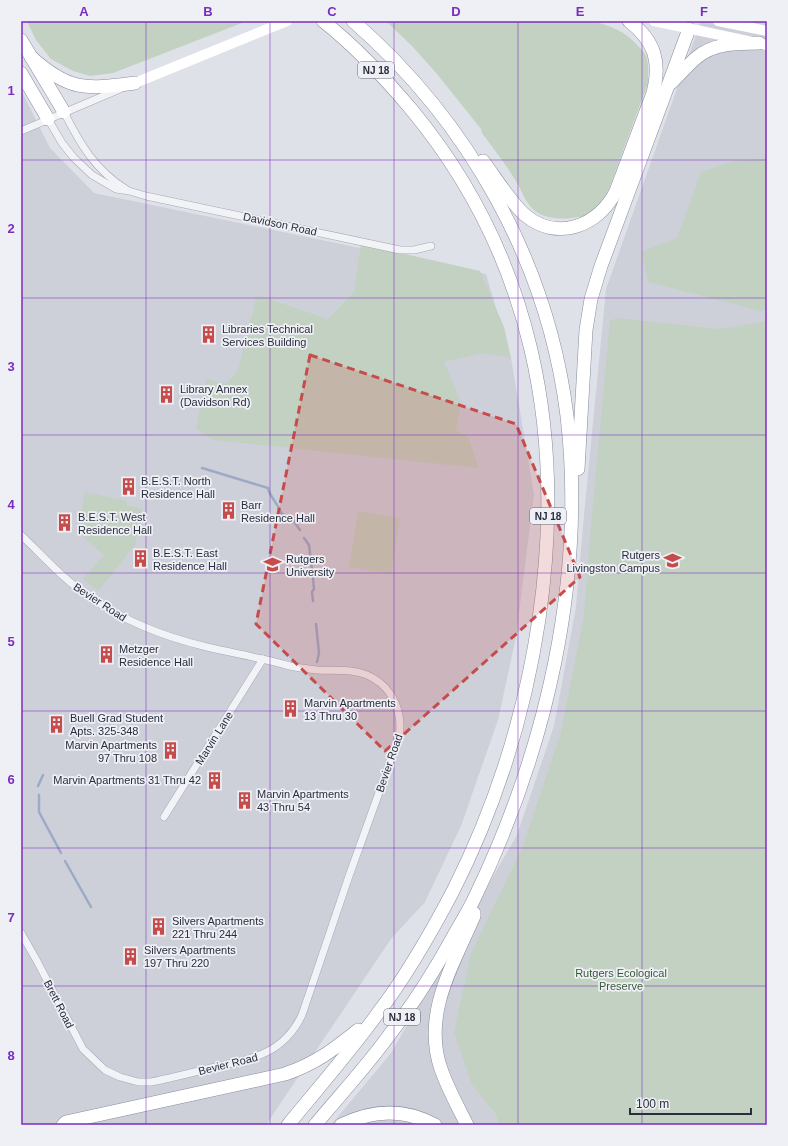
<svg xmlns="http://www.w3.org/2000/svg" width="788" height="1146" viewBox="0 0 788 1146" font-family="Helvetica,sans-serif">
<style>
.built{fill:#ced0d9}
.green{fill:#c2d1c1}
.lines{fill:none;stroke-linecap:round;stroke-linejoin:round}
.stream{stroke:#9caac6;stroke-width:2.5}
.street-casing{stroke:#a5a7b2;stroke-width:8}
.highway-casing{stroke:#888d9d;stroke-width:14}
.street{stroke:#f2f3f6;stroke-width:7}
.secondary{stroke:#fff;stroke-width:10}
.highway{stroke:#fff;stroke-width:13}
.marked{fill:#c64c4b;fill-opacity:0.2;stroke:#c64c4b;stroke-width:3;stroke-dasharray:8 5;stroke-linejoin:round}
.grid{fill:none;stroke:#7b2cbf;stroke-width:1;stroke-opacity:0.55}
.labels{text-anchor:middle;stroke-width:3.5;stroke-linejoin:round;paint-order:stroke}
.shield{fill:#eff0f5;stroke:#646875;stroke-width:1}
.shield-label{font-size:10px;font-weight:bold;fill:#292d3e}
.street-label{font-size:11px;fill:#292d3e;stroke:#eff0f5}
.poi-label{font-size:11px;fill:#292d3e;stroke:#eff0f5;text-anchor:start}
.park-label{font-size:11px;fill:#385937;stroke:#eff0f5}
.neatline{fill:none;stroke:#7b2cbf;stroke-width:1.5}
.grid-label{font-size:13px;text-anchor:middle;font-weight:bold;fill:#7b2cbf}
</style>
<rect width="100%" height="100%" fill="#dfe1e8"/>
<!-- built -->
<g class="built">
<polygon points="701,21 767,21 767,1125 331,1125 391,1053 517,835 554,726 576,607 584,515 606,289"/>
<polygon points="21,90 50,148 94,193 486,274 511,358 534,494 516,637 498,720 461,826 425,902 391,939 266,1125 21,1125"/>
</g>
<!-- green -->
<g class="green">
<polygon points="27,21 247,21 113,73 90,76 73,71 51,59 36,40"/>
<path d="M386,21H590C610,25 625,31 638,46C641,49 644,52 646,56C649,64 648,74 648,83L607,194C602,201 596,210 588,214C574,220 548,221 535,211C524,202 522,189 514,178C504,162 493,148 482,133L481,129L437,74L413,47Z"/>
<polygon points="767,159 767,309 761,311 648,282 641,252 677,238 701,172 733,161"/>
<polygon points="361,244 480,271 504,327 511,358 483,353 444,362 461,402 456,430 469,438 478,468 213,440 196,429 206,379 226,384 238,370 257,295 328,319 354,292"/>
<polygon points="617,318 720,329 767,321 767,1125 500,1125 495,1113 472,1085 454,1033 471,953 523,846 561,732 584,615 591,524 610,321"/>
<polygon points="85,492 127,501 127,505 143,509 135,545 98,591 83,579 104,555 77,531"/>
<polygon points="358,511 400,518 391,574 349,567"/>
</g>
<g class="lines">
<!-- stream -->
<g class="stream">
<path d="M202,468L268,488C269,496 278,503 281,513L293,520L300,530"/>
<polyline points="304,538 309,545 313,578 314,589 312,592 313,601"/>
<polyline points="316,624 319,653 317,662"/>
<polyline points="38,786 43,775"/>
<polyline points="39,795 39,812 61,853"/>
<polyline points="65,861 91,907"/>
</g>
<defs>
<g id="street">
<path d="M64,112C80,144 95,170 127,190"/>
<polyline points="48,119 62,143 74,158 92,175 116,189 129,191 146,196 400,250 414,250 431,246"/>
<polyline points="21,131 120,89"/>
<path d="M21,535C44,557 65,581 91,598C126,622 165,637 207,647C224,651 241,654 257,658C268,660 279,663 290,666C299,668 308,669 317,670C335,671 356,668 373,678C394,690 403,714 399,737L349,876L302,1015C283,1055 251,1059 211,1068C191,1073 171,1078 151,1082H138L120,1077L105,1070L83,1049L37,961L21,933"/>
<polyline points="164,817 263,659"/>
</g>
<g id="highway">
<polyline points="21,40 64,112"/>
<path d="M31,57C70,92 86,89 135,83"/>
<polyline points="21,73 48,119"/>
<path d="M671,83C679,75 687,66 696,58C713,43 738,43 759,43"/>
<path d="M483,161C495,177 511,203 525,215C557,242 599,226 616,191L653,93C661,62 655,41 629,21"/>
<polyline points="578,469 586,330 591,299 601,266 689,29"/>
<path d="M63,1125L66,1122L285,1074C315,1064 333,1050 358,1030"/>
<path d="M288,1125C318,1088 350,1052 378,1013C407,975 431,933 453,891C496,806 525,713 539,619C566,433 533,256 411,109C384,77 356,47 323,21"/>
<path d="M315,1125C340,1095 367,1066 390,1034C414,1003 435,970 454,935C461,923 469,910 475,897C546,750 586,579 567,416C548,262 469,122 353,21"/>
<path d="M341,1125C372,1110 404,1108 435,1125"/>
<path d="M467,1125C458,1107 448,1089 441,1069C422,1014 453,965 474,916V913"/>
</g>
</defs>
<!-- street casing -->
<use href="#street" class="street-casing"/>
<!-- highway casing -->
<use href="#highway" class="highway-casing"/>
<!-- street -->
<use href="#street" class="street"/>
<!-- secondary -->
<g class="secondary">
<polyline points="654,21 767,45"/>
<polyline points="718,21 767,31"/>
<polyline points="135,83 287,21"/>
</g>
<!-- highway -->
<use href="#highway" class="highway"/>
</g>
<!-- marked area -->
<path class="marked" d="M310,355L516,424L580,577L385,751L256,624Z"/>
<!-- grid -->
<path class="grid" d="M146,21V1125M270,21V1125M394,21V1125M518,21V1125M642,21V1125M21,160H767M21,298H767M21,435H767M21,573H767M21,711H767M21,848H767M21,986H767"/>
<!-- icons -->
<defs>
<symbol id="building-bare" viewBox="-9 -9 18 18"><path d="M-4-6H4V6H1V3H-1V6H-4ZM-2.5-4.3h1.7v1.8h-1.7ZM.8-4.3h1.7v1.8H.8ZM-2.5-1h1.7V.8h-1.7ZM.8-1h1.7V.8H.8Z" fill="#c64c4b" stroke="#eff0f5" stroke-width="2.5" paint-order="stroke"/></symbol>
<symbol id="university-bare" viewBox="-9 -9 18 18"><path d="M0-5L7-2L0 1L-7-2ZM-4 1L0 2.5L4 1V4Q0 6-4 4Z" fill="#c64c4b" stroke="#eff0f5" stroke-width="2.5" paint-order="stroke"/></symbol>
</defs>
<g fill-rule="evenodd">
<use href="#building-bare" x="196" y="322" width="25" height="25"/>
<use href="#building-bare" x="154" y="382" width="25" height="25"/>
<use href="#building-bare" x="116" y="474" width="25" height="25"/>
<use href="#building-bare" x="216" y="498" width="25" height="25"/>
<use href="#building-bare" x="52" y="510" width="25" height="25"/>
<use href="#building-bare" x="128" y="546" width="25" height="25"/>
<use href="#university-bare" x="660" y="548" width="25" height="25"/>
<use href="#university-bare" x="260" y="552" width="25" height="25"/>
<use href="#building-bare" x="94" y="642" width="25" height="25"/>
<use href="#building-bare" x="278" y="696" width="25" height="25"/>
<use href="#building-bare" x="44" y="712" width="25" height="25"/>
<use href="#building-bare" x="158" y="738" width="25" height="25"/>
<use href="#building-bare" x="202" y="768" width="25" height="25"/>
<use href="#building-bare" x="232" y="788" width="25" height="25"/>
<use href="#building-bare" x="146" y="914" width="25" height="25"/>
<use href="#building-bare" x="118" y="944" width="25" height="25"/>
</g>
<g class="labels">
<!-- shield labels -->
<g class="shield">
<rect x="358" y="62" width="36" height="16" rx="3"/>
<rect x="530" y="508" width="36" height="16" rx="3"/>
<rect x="384" y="1009" width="36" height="16" rx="3"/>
</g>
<g class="shield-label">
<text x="376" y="74">NJ 18</text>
<text x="548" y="520">NJ 18</text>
<text x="402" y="1021">NJ 18</text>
</g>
<!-- street labels -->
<g class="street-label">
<text transform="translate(280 224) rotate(12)" y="4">Davidson Road</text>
<text transform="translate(100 602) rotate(33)" y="4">Bevier Road</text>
<text transform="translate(214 738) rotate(-58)" y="4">Marvin Lane</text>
<text transform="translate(389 763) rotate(-71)" y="4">Bevier Road</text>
<text transform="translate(59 1004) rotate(63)" y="4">Brett Road</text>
<text transform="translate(228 1064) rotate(-14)" y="4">Bevier Road</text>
</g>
<!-- poi labels -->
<g class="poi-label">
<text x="222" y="333">Libraries Technical<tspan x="222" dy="13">Services Building</tspan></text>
<text x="180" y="393">Library Annex<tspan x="180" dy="13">(Davidson Rd)</tspan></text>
<text x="141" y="485">B.E.S.T. North<tspan x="141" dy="13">Residence Hall</tspan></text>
<text x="241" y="509">Barr<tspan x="241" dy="13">Residence Hall</tspan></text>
<text x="78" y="521">B.E.S.T. West<tspan x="78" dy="13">Residence Hall</tspan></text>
<text x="153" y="557">B.E.S.T. East<tspan x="153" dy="13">Residence Hall</tspan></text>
<text x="660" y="559" text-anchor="end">Rutgers<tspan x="660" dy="13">Livingston Campus</tspan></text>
<text x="286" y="563">Rutgers<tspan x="286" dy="13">University</tspan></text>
<text x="119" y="653">Metzger<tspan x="119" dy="13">Residence Hall</tspan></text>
<text x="304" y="707">Marvin Apartments<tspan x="304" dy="13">13 Thru 30</tspan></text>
<text x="70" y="722">Buell Grad Student<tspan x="70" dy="13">Apts. 325-348</tspan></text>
<text x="157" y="749" text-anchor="end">Marvin Apartments<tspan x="157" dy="13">97 Thru 108</tspan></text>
<text x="201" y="784" text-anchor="end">Marvin Apartments 31 Thru 42</text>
<text x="257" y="798">Marvin Apartments<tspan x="257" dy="13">43 Thru 54</tspan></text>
<text x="172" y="925">Silvers Apartments<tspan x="172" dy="13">221 Thru 244</tspan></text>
<text x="144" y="954">Silvers Apartments<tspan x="144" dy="13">197 Thru 220</tspan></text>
</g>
<!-- park labels -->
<g class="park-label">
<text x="621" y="977">Rutgers Ecological<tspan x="621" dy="13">Preserve</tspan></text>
</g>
</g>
<!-- border -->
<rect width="788" height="1146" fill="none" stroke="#eff0f5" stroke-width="44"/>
<!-- scale -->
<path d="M630 1108v6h121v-6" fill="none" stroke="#292d3e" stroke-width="2"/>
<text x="636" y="1108" font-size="12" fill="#292d3e" stroke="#eff0f5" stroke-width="3" paint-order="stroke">100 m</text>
<rect x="22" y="22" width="744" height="1102" class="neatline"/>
<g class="grid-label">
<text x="84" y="16">A</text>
<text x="208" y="16">B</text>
<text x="332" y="16">C</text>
<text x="456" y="16">D</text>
<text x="580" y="16">E</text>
<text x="704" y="16">F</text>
<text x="11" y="95">1</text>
<text x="11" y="233">2</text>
<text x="11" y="371">3</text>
<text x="11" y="509">4</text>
<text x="11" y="646">5</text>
<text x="11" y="784">6</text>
<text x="11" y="922">7</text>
<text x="11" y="1060">8</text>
</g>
</svg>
